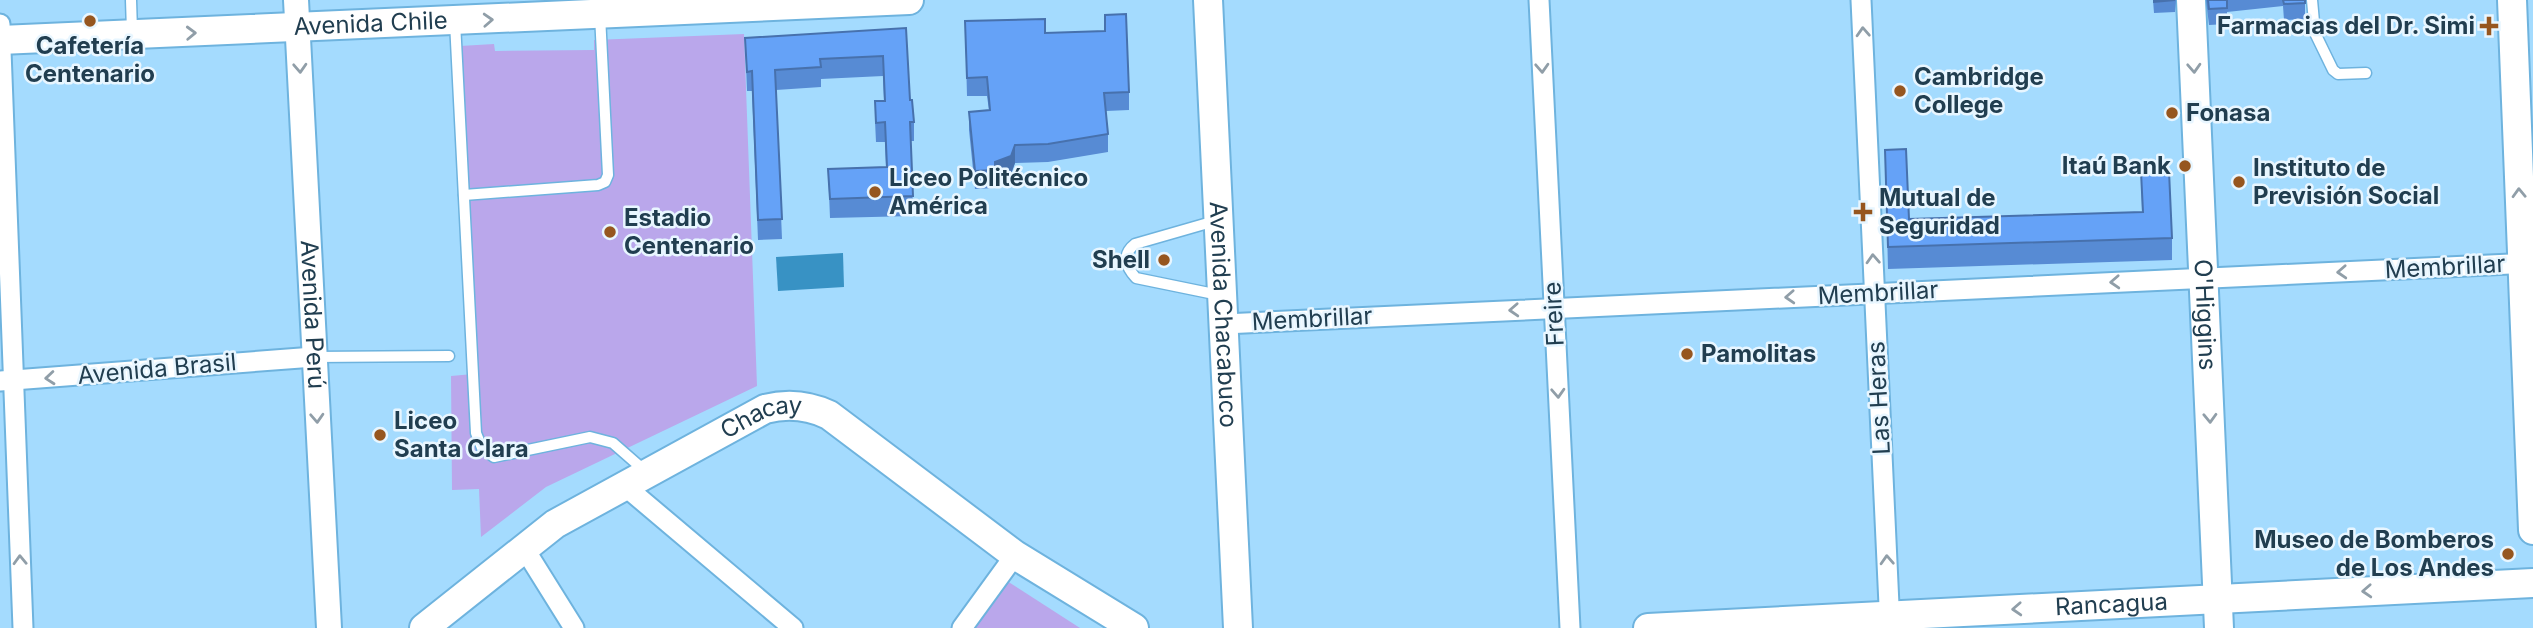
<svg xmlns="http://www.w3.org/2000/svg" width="2533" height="628" viewBox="0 0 2533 628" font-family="Inter,sans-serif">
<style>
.green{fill:#baa7eb}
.water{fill:#3892c4}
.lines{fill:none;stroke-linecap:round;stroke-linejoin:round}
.service-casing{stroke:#6eb3de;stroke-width:13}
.minor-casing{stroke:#6eb3de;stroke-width:23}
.tertiary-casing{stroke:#6eb3de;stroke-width:28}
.secondary-casing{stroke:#6eb3de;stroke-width:32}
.service{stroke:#fff;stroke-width:10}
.minor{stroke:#fff;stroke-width:19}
.tertiary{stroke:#fff;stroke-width:24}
.secondary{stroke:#fff;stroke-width:28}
.wall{fill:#578bd4}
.shaded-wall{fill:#4771ad}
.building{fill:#65a2f7;stroke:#4771ad;stroke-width:2}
.oneway{stroke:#909ea8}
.poi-dot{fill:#96561f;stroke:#e8f6ff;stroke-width:2.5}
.labels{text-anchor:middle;stroke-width:5;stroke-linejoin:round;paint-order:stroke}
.street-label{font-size:24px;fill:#213e50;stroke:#e8f6ff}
.poi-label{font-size:24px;font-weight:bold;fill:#213e50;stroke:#e8f6ff;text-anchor:start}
</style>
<rect width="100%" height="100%" fill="#a4dbfe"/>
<!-- green -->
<g class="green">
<polygon points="744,34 757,386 546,487 481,537 479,489 452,490 451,376 473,374 460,46 494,44 495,51 594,50 594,40"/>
<polygon points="1007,581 1080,628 975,628"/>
</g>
<!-- water -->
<polygon class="water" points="843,253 844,287 778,291 776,257"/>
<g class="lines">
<defs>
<g id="service">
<polyline points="131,0 132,31"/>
<polyline points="2312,0 2315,33 2333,70 2338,74 2366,73"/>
<polyline points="455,22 476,433 482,448 494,457 590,437 613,443 645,471"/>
<polyline points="464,195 598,185 605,182 608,175 600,15"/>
<path d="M1215,221L1135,244C1121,255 1126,267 1136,278L1219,295"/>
<polyline points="314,357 449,356"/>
</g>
<g id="minor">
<polyline points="1539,0 1570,628"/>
<polyline points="1861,0 1890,627"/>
<polyline points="0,24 23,628"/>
<polyline points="1224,324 2532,263"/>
<polyline points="0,381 314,357"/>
<polyline points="626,487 793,628"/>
<polyline points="524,548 574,628"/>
<polyline points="962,628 1015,555"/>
</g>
<g id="tertiary">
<path id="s1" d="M296,0L329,628"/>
</g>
<g id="secondary">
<path id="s2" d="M1208,0L1238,628"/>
<path id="s3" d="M2191,0L2219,628"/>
<polyline points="2512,0 2533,530"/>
<path id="s4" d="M0,40L909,0"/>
<path id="s5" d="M424,628L555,524L765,409C788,403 808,405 829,415L1015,555L1134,628"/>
<path id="s6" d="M1648,628L2533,583"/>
</g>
</defs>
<!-- service casing -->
<use href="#service" class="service-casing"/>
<!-- minor casing -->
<use href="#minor" class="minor-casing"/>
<!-- tertiary casing -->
<use href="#tertiary" class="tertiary-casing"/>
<!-- secondary casing -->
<use href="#secondary" class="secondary-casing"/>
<!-- service -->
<use href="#service" class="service"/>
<!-- minor -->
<use href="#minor" class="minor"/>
<!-- tertiary -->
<use href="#tertiary" class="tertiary"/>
<!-- secondary -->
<use href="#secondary" class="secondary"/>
</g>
<!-- wall -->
<g class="wall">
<polygon points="2147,0 2176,0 2175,12 2154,13 2153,0"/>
<polygon points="2206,0 2305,0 2305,19 2284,20 2283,6 2227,12 2227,24 2209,25"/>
<polygon points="1105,15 1129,92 1129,110 1106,111 1108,134 1108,152 1048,162 1015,163 1011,174 995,180 995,188 975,189 969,130 969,112 989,110 987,96 967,96 965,21 1045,33 1105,31"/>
<polygon points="906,28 910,100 914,122 914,141 911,141 913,216 830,218 828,169 886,167 885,142 876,142 875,121 875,101 884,101 883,76 821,79 821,87 776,90 782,239 758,240 752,91 747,91 745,38"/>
<polygon points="1885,150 1909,219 2142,212 2141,172 2172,238 2172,260 1888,269"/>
</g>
<!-- shaded-wall -->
<polygon class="shaded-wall" points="1015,145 1015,163 1011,174 995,180 995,188 995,162"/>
<!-- building -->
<g class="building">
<polygon points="2154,0 2175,0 2154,2"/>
<polygon points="2208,0 2227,0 2227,8 2209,9"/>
<polygon points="2283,0 2305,0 2305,3 2284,4"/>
<polygon points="1126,14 1129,92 1104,93 1108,134 1048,144 1015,145 1011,156 995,162 995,170 975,171 969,112 990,110 987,77 967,78 965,21 1045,19 1045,33 1105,31 1105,15"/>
<polygon points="906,28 910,100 912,100 914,122 910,122 913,196 830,199 828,169 887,167 885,122 876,123 875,101 885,101 883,56 820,59 821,67 775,70 782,219 758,220 752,71 747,72 745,38"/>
<polygon points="1906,149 1909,219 2143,212 2141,172 2169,171 2172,238 1888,247 1885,150"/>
</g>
<!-- one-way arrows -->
<defs><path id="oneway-chevron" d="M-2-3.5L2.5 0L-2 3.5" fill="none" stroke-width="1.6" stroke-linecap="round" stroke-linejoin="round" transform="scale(1.75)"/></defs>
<g class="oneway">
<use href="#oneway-chevron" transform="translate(488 20) rotate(-3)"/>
<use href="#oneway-chevron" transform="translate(1863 32) rotate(-93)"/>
<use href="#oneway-chevron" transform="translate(191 33) rotate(-2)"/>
<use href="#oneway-chevron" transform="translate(300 68) rotate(87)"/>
<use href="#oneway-chevron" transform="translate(1542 68) rotate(87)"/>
<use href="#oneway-chevron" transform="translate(2194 68) rotate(87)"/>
<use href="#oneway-chevron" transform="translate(2519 193) rotate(-92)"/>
<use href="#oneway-chevron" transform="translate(1873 259) rotate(-93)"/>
<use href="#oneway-chevron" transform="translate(2342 272) rotate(177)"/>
<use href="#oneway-chevron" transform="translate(2115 282) rotate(177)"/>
<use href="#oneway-chevron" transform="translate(1790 297) rotate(177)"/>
<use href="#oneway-chevron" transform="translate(1514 310) rotate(177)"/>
<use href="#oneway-chevron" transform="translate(50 378) rotate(175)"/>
<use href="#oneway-chevron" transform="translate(1558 393) rotate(87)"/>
<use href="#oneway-chevron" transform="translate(317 418) rotate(87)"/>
<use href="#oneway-chevron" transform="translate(2210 418) rotate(88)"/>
<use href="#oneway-chevron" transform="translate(20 560) rotate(-92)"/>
<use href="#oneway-chevron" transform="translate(1887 560) rotate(-93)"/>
<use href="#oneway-chevron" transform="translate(2367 591) rotate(177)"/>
<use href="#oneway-chevron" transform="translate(2017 609) rotate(177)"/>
</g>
<!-- markers -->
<g class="poi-dot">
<circle cx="90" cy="21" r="7"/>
<path d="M2485.5 15.5h7v7h7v7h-7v7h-7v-7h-7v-7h7z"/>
<circle cx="1900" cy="91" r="7"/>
<circle cx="2172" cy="113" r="7"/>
<circle cx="2185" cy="166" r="7"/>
<circle cx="2239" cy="182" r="7"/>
<circle cx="875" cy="192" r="7"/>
<path d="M1859.5 201.5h7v7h7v7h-7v7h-7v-7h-7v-7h7z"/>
<circle cx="610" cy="232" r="7"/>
<circle cx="1164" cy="260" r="7"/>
<circle cx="1687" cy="354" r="7"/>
<circle cx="380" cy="435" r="7"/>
<circle cx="2508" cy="554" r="7"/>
</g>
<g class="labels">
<!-- street labels -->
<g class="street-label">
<text dy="8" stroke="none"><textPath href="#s4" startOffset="371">Avenida Chile</textPath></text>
<text transform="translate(2445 267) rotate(-3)" y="8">Membrillar</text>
<text transform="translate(1878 293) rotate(-3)" y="8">Membrillar</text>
<text dy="8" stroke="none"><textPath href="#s1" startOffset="315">Avenida Perú</textPath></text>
<text dy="8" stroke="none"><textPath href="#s2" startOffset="315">Avenida Chacabuco</textPath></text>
<text transform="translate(1554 314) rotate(-93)" y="8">Freire</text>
<text dy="8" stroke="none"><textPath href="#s3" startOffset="315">O'Higgins</textPath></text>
<text transform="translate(1312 319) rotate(-3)" y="8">Membrillar</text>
<text transform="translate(157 369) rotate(-5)" y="8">Avenida Brasil</text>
<text transform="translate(1879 398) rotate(-93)" y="8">Las Heras</text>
<text dy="8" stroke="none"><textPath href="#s5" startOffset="401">Chacay</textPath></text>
<text dy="8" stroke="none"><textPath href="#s6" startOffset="464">Rancagua</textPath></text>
</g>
<!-- poi labels -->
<g class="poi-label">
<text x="2475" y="34" text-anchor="end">Farmacias del Dr. Simi</text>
<text x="90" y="54" text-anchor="middle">Cafetería<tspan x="90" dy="28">Centenario</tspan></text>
<text x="1914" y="85">Cambridge<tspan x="1914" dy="28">College</tspan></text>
<text x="2186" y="121">Fonasa</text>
<text x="2171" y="174" text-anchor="end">Itaú Bank</text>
<text x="2253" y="176">Instituto de<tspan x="2253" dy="28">Previsión Social</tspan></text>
<text x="889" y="186">Liceo Politécnico<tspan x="889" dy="28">América</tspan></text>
<text x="1879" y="206">Mutual de<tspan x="1879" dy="28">Seguridad</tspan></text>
<text x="624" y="226">Estadio<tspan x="624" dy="28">Centenario</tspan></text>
<text x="1150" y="268" text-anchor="end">Shell</text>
<text x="1701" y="362">Pamolitas</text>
<text x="394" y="429">Liceo<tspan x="394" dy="28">Santa Clara</tspan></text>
<text x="2494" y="548" text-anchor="end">Museo de Bomberos<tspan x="2494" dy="28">de Los Andes</tspan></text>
</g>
</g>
</svg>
